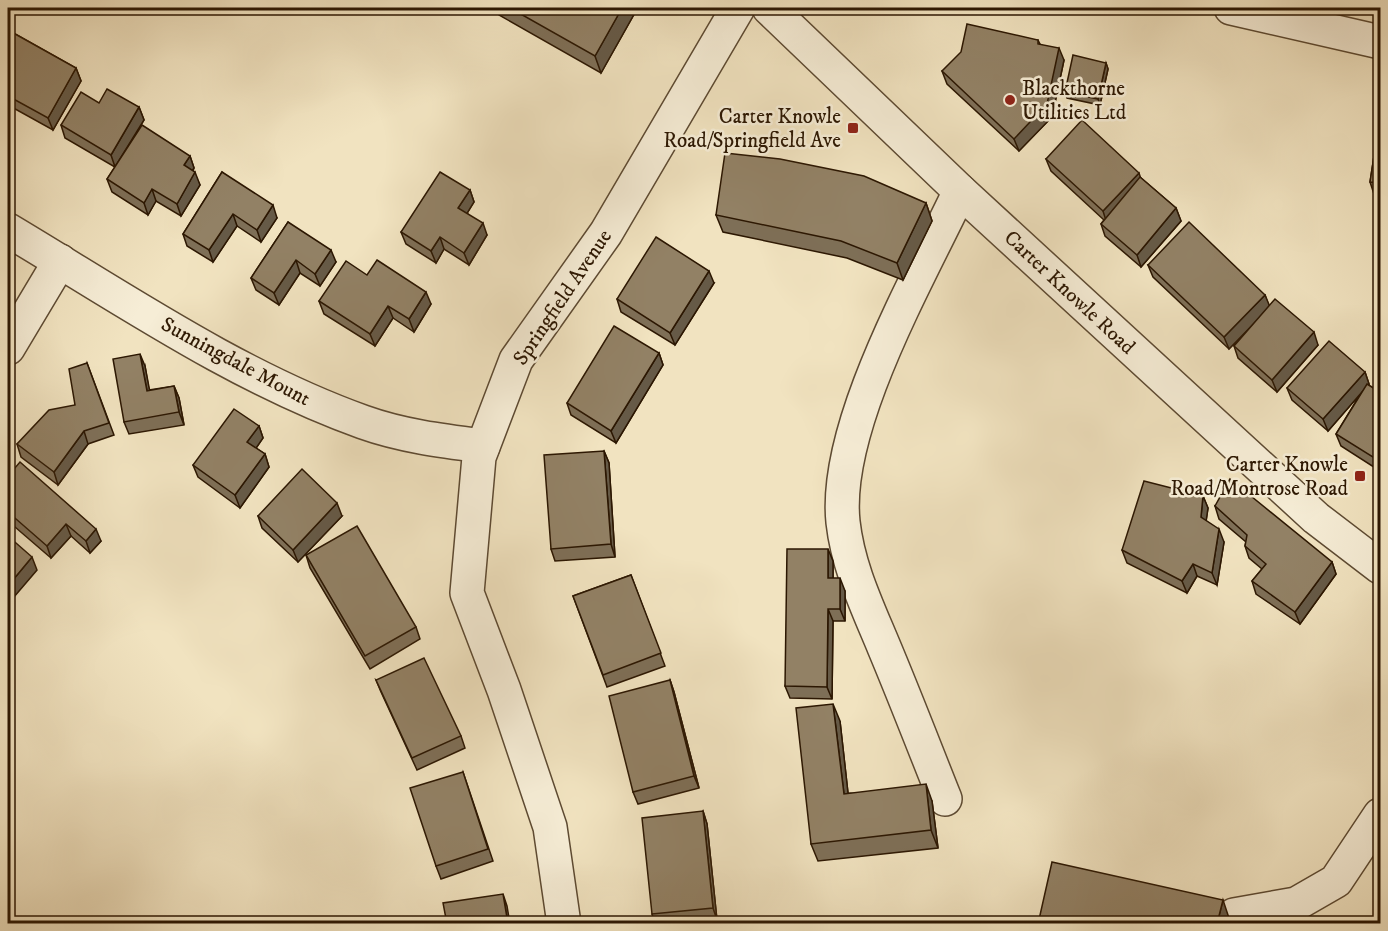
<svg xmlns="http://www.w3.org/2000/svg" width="1388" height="931" viewBox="0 0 1388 931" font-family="'IM FELL DW Pica',serif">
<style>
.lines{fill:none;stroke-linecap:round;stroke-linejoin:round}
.minor-casing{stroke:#5d4a32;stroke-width:36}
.minor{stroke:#f6edd6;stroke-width:33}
.wall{fill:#7e6f57;stroke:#2c1702;stroke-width:1.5}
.shaded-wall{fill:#665a47;stroke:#2c1702;stroke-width:1.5}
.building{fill:#928165;stroke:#2c1702;stroke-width:1.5}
.poi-dot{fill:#8f2418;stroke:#f6edd6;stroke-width:2}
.labels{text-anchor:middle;stroke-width:5;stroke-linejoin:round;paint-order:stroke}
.poi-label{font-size:21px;fill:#2c1702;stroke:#f6edd6;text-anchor:end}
.street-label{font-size:21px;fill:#2c1702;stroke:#f6edd6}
</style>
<rect width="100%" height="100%" fill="#f1e3c0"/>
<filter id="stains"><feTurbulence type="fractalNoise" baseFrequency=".00333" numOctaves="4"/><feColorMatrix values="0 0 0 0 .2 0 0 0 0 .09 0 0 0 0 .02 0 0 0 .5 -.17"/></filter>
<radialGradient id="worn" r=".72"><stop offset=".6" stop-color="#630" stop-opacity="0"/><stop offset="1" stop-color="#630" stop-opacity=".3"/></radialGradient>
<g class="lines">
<defs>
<g id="minor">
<polyline points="769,8 960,191 1316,518 1380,567"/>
<polyline points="1231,8 1380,42"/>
<path d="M8,230C122,298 237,377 363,422C402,436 443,441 483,446"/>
<polyline points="8,348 60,261"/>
<path d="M945,799C925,749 905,697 884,647C867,606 848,567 843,522C833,426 919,278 960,191"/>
<polyline points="1234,915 1296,904 1336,881 1380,815"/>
<polyline points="564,924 550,827 504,690 467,593 479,457 516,360 606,233 738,8"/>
</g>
</defs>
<!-- minor casing -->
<use href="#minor" class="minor-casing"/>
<!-- minor -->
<use href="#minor" class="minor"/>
</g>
<!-- wall -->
<g class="wall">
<polygon points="496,8 637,8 637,9 601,73 499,15"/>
<polygon points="8,30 76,68 81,81 53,130 8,105"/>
<polygon points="1038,40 1040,44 1064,60 1052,117 1019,151 947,84 942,71"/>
<polygon points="1106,63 1108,69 1100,105 1067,98 1065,92"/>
<polygon points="99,103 139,107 144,120 119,161 190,156 194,168 193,171 200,185 181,216 156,201 148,215 112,192 107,179 115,167 65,138 61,125"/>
<polygon points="1380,117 1380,195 1374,194 1370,182"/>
<polygon points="1046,159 1141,178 1176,208 1181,221 1141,267 1105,236 1101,224 1104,220 1051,171"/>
<polygon points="222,172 277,218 261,242 237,226 213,262 187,246 183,234"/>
<polygon points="470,190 474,202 467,213 487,235 469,265 444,249 436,263 406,244 401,232"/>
<polygon points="926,203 932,221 903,280 847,258 723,232 716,215"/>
<polygon points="288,222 336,262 320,286 300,273 279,305 256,290 251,278"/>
<polygon points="1148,265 1265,295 1269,306 1318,345 1277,392 1238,358 1234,346 1254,323 1229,349 1153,277"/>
<polygon points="367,275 431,304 414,332 393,318 375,346 324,314 319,301"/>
<polygon points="714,283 675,345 621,312 617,299"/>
<polygon points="659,353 663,365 616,443 571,415 567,403"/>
<polygon points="87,363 114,435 88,444 58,485 21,457 17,444 75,405"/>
<polygon points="145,366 149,390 174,386 179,398 184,425 129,434 124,422"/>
<polygon points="1365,372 1369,384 1380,471 1341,446 1336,434 1361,393 1328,431 1292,400 1287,388"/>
<polygon points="259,426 263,438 256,448 265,454 269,467 240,508 198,477 193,465"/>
<polygon points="604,451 609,463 615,557 555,561 551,549"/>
<polygon points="8,476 101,541 90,553 71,536 51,558 8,521"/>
<polygon points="1203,496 1208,508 1206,521 1224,542 1217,585 1197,576 1187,593 1127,563 1122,550"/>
<polygon points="1215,506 1332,562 1336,574 1300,624 1256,594 1252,581 1262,569 1249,558 1245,546 1246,542 1219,519"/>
<polygon points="258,516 342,516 298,562 262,528"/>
<polygon points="306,555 416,627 420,639 370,669 310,568"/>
<polygon points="833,561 833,578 845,591 845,621 833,621 832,699 790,698 785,686"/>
<polygon points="631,575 665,666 607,687 573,596"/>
<polygon points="376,680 461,736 465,748 417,770 381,692"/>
<polygon points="670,680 674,692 699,788 638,804 633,792"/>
<polygon points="840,721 848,793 932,801 938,848 818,861 811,844"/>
<polygon points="463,772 493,861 441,879 436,866"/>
<polygon points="703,811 707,824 717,920 684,924 655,924 652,914"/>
</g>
<!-- shaded-wall -->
<g class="shaded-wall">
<polygon points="622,8 637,8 637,9 601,73 595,56"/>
<polygon points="1059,48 1064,60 1052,117 1019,151 1014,139"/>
<polygon points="1106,63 1108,69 1100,105 1098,99"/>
<polygon points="76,68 81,81 53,130 48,118"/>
<polygon points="139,107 144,120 115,167 111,155"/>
<polygon points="190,156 194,168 188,177 184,165"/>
<polygon points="195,172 200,185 181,216 177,204"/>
<polygon points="1139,173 1143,185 1107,224 1103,211"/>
<polygon points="152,189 156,201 148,215 144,203"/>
<polygon points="470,190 474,202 463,220 458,208"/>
<polygon points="926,203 932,221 903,280 897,263"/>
<polygon points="273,205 277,218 261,242 257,230"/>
<polygon points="1176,208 1181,221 1141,267 1137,255"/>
<polygon points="233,214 237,226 213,262 209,250"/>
<polygon points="483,223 487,235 469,265 464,253"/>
<polygon points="440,237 444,249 436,263 431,251"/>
<polygon points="331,250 336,262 320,286 315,274"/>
<polygon points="296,260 300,273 279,305 274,293"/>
<polygon points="709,271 714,283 675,345 670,333"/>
<polygon points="426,292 431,304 414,332 409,319"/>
<polygon points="1265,295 1270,307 1229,349 1224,337"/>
<polygon points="388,306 393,318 375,346 370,334"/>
<polygon points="1314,332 1318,345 1277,392 1272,380"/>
<polygon points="659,353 663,365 616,443 611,431"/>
<polygon points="140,354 145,366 152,403 147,391"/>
<polygon points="1365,372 1369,384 1328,431 1323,419"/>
<polygon points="174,386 179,398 184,425 179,412"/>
<polygon points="259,426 263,438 252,454 247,442"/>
<polygon points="84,431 88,444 58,485 54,472"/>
<polygon points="604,451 609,463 615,557 611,544"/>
<polygon points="1380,451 1380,471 1376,459"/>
<polygon points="265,454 269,467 240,508 235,495"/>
<polygon points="1203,496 1208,508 1205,529 1201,517"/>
<polygon points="337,503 342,516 298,562 293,550"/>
<polygon points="66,524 71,536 51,558 47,546"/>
<polygon points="96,529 101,541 90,553 86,541"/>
<polygon points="1219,529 1224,542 1217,585 1212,573"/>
<polygon points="828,549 833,561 833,591 828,578"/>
<polygon points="32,557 37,570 8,604 8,586"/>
<polygon points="1332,562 1336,574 1300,624 1295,612"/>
<polygon points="1193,564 1197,576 1187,593 1182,581"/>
<polygon points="840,578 845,591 845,621 840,609"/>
<polygon points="828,609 833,621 832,699 827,687"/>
<polygon points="8,623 12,635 8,639"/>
<polygon points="670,680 674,692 699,788 694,776"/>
<polygon points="833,704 840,721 850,811 844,794"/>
<polygon points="926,784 932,801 938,848 931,830"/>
<polygon points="703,811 707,824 717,920 713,908"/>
<polygon points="503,894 507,906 510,924 508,924"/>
<polygon points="1223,900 1230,921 1230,924 1217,924"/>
</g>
<!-- building -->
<g class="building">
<polygon points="510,8 622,8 595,56"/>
<polygon points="967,24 1038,40 1038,44 1059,48 1047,104 1014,139 942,71 961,52"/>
<polygon points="8,30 76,68 48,118 8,96"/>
<polygon points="1073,55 1106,63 1098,99 1065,92"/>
<polygon points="107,89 139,107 111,155 61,125 81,92 99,103"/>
<polygon points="1380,117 1380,183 1370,182"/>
<polygon points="1082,120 1139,173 1103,211 1046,159"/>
<polygon points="142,125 190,156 184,165 195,172 177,204 152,189 144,203 107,179"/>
<polygon points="725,153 780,159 864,176 926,203 897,263 841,241 716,215"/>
<polygon points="222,172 273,205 257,230 233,214 209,250 183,234"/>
<polygon points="440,172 470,190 458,208 483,223 464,253 440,237 431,251 401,232"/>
<polygon points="1140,177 1176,208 1137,255 1101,224"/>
<polygon points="288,222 331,250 315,274 296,260 274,293 251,278"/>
<polygon points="1189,222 1265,295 1224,337 1148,265"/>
<polygon points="656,237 709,271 670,333 617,299"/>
<polygon points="377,260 426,292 409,319 388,306 370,334 319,301 346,261 367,275"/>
<polygon points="1275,299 1314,332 1272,380 1234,346"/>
<polygon points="614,326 659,353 611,431 567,403"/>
<polygon points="1329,341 1365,372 1323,419 1287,388"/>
<polygon points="140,354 147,391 174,386 179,412 124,422 113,359"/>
<polygon points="87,363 109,423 84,431 54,472 17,444 49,410 75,405 69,369"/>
<polygon points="1367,384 1380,392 1380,451 1376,459 1336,434"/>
<polygon points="234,409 259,426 247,442 265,454 235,495 193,465"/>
<polygon points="604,451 611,544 551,549 544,455"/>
<polygon points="20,462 96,529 86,541 66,524 47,546 8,512 8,476"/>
<polygon points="302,469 337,503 293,550 258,516"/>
<polygon points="1230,479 1332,562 1295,612 1252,581 1266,564 1245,546 1247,535 1215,506"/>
<polygon points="1144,481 1203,496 1201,517 1219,529 1212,573 1193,564 1182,581 1122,550"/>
<polygon points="357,526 416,627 365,656 306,555"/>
<polygon points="8,536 32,557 8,586"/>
<polygon points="787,549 828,549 828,578 840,578 840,609 828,609 827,687 785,686"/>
<polygon points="631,575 661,653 603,675 573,596"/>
<polygon points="424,658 461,736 412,758 376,680"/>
<polygon points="670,680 694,776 633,792 609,696"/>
<polygon points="833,704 844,794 926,784 931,830 811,844 796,708"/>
<polygon points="463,772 488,849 436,866 410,788"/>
<polygon points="703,811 713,908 652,914 642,818"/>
<polygon points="1052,862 1223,900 1217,924 1038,924"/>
<polygon points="503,894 508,924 447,924 443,903"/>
</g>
<!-- markers -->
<g class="poi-dot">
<circle cx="1010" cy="100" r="6"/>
<rect x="847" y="122" width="12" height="12" rx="3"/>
<rect x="1354" y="470" width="12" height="12" rx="3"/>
</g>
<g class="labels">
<!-- poi labels -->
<g class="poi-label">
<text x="1022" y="95" text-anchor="start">Blackthorne<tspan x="1022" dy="24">Utilities Ltd</tspan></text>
<text x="841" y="123">Carter Knowle<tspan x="841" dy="24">Road/Springfield Ave</tspan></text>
<text x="1348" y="471">Carter Knowle<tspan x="1348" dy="24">Road/Montrose Road</tspan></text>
</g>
<!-- street labels -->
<g class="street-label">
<text transform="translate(1070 292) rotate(43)" y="7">Carter Knowle Road</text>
<text transform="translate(562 297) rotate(-56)" y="7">Springfield Avenue</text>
<text transform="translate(236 361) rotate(28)" y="7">Sunningdale Mount</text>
</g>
</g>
<!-- margin -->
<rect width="1388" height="931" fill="none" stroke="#f1e3c0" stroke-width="30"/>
<rect x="9" y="9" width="1370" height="913" fill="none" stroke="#2c1702" stroke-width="3"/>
<rect x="15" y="15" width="1358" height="901" fill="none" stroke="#2c1702" stroke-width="1.5"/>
<rect width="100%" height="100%" filter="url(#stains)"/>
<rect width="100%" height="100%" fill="url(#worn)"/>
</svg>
